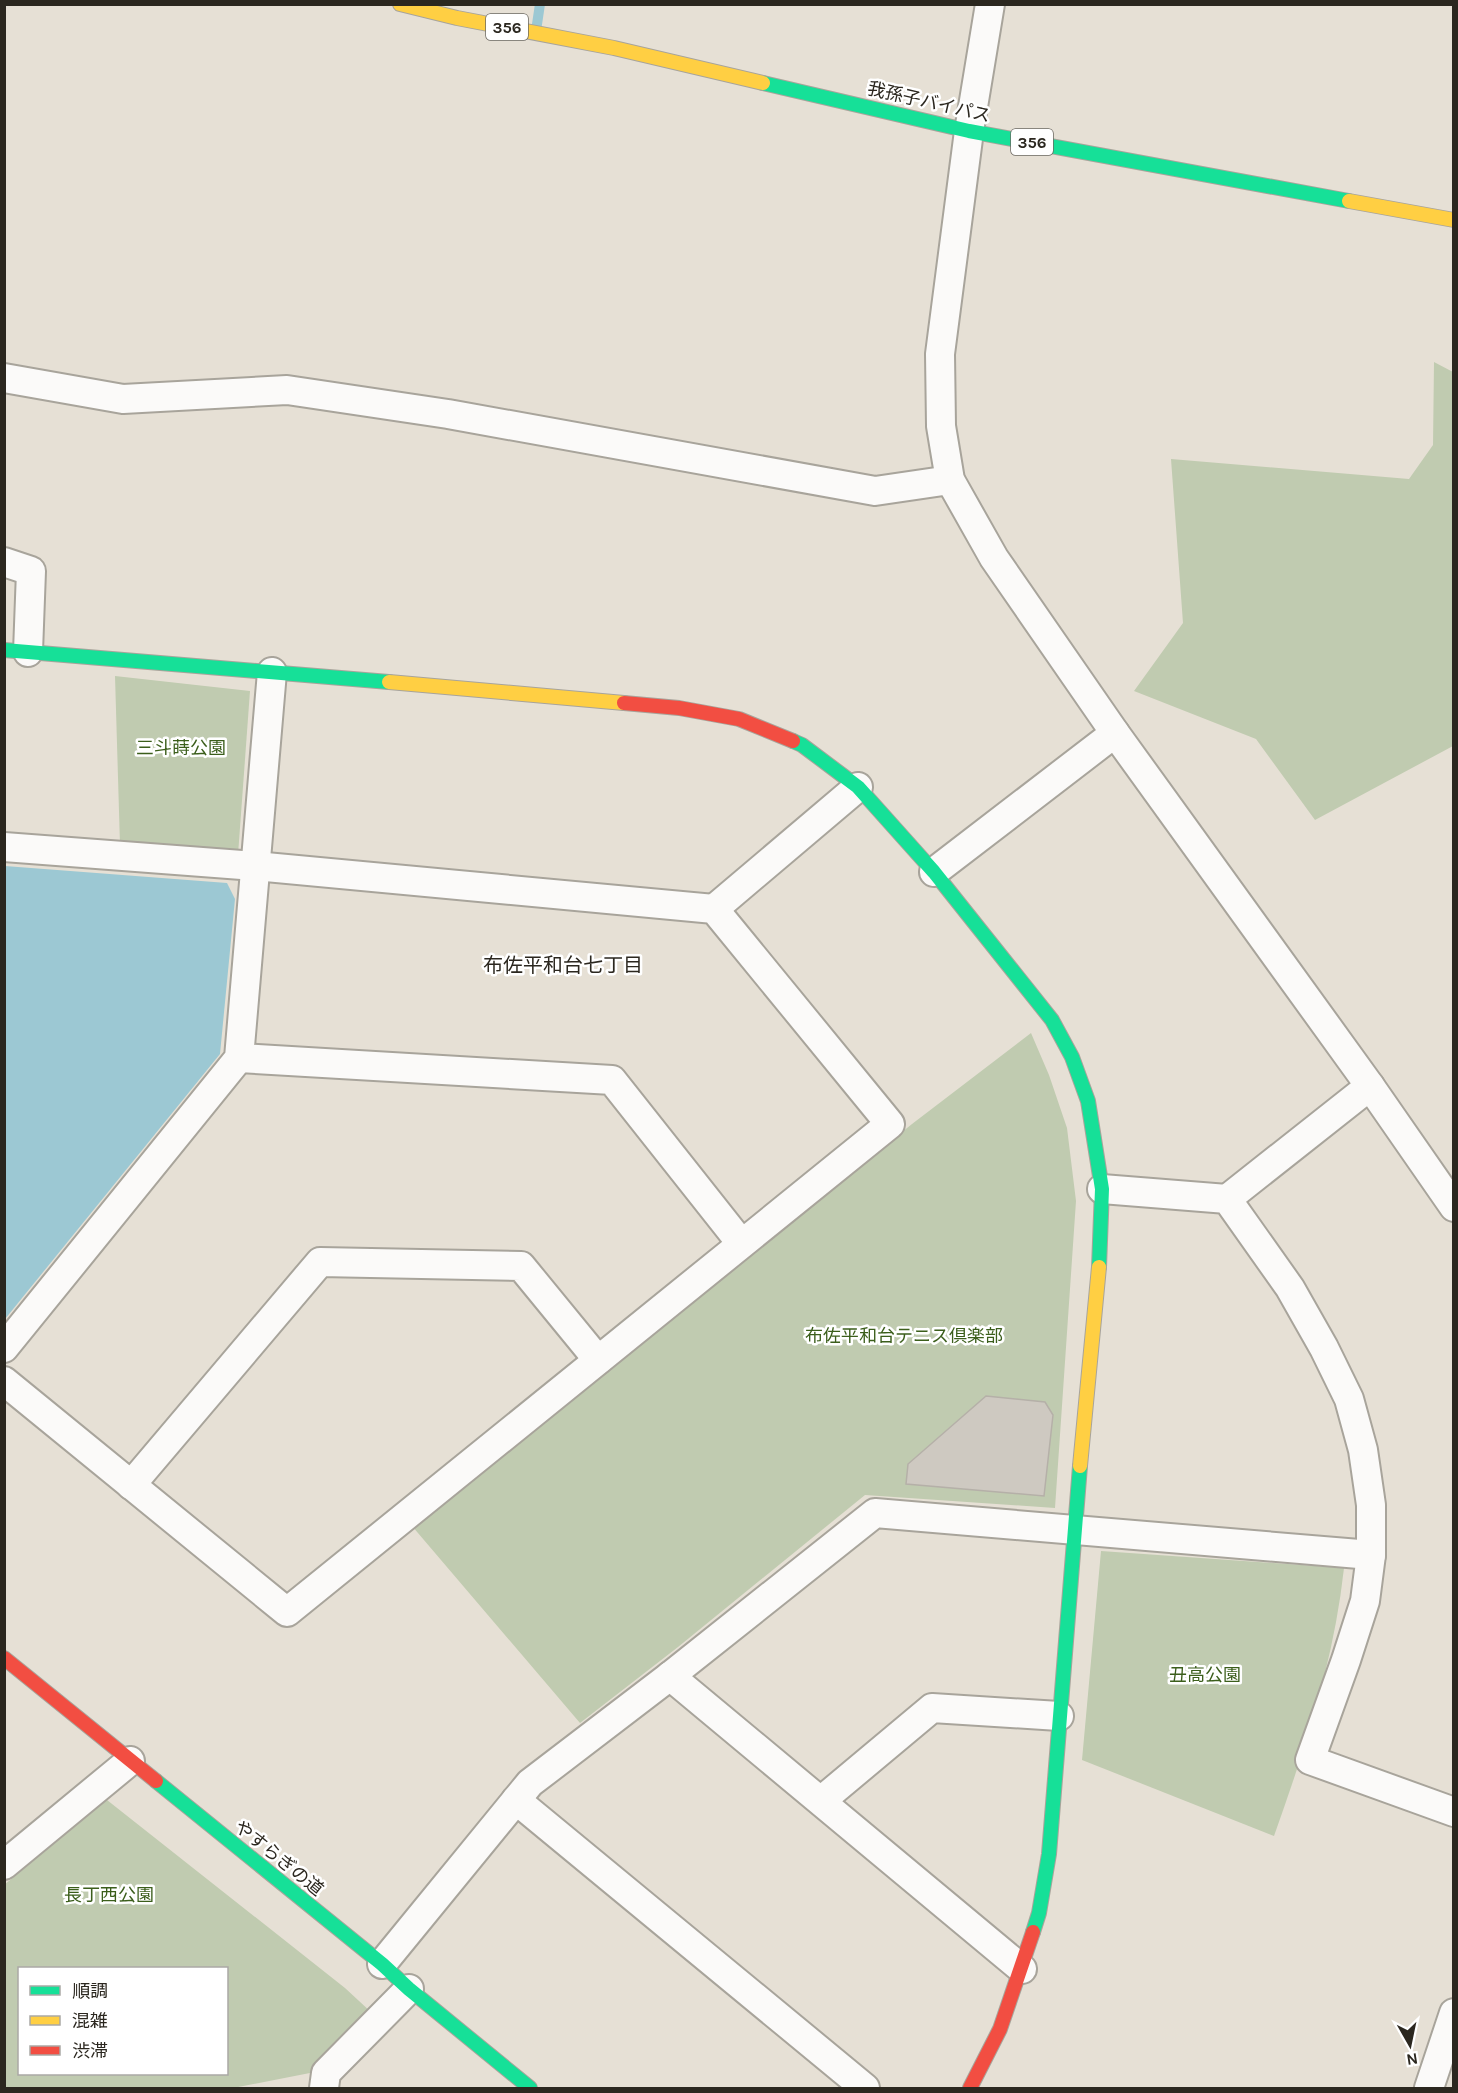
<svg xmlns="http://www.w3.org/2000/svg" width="1458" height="2093" viewBox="0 0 1458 2093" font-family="Karla,'Noto Sans JP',sans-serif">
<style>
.green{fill:#c0cbb0;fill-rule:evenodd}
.water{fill:#9cc8d3}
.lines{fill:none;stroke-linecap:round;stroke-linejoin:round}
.stream{stroke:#9cc8d3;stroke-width:10}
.building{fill:#cec9c1;stroke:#b5b0a8;stroke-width:1.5}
.street-casing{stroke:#a8a49b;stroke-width:32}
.fast-casing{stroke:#a8a49b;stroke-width:16}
.slow-casing{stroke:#a8a49b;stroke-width:16}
.jam-casing{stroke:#a8a49b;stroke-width:16}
.street{stroke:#fbfaf9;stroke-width:28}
.fast{stroke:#16e098;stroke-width:14}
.slow{stroke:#ffcf43;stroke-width:14}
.jam{stroke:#f24e42;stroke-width:14}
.labels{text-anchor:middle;stroke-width:5;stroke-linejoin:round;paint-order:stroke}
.shield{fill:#fff;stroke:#6b6862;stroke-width:1.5}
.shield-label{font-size:16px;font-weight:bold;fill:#2b271f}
.street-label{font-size:18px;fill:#2b271f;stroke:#fff}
.park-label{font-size:18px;fill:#3b5e1b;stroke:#fff}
.neighbourhood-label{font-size:20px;fill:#2b271f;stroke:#fff}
</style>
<rect width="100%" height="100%" fill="#e6e0d5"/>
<!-- green -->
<g class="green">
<polygon points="1434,362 1453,372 1453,746 1315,820 1256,739 1134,691 1183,623 1171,459 1409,479 1433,445"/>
<polygon points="115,676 250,691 238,855 120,845"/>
<polygon points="1031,1033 1049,1075 1067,1128 1076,1201 1055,1508 865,1495 678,1647 580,1723 412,1526 912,1124"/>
<path d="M1101,1551L1344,1568C1334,1660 1305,1749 1274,1836L1082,1760Z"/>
<path d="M107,1800L345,1988L372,2013L315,2072L233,2088H5L4,1885ZM20,1968H226V2074H20Z"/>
</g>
<!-- water -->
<polygon class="water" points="5,866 227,883 235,899 220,1054 5,1319"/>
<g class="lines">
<!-- stream -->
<polyline class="stream" points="536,31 540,4"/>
</g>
<!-- building -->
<polygon class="building" points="986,1396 1045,1402 1053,1415 1044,1496 906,1484 908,1464"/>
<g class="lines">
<defs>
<g id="street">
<polyline points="990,4 969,131 940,354 941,426 950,480 994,558 1115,733 1370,1086 1454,1207"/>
<polyline points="4,378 123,399 287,390 448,414 875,491 950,480"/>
<polyline points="4,562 31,571 28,652"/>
<polyline points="4,847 255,866 714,909 890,1124 287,1612 4,1381"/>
<polyline points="934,872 1115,733"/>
<polyline points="714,909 858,787"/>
<polyline points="239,1058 612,1080 741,1243"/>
<polyline points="1102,1189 1227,1199 1290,1288 1324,1348 1349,1399 1363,1450 1371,1505 1371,1555 1365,1601 1346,1660 1310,1760 1454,1812"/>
<polyline points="1227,1199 1370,1086"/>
<polyline points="4,1348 239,1058 272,672"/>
<polyline points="131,1485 320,1262 521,1266 598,1360"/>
<polyline points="670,1676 1022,1969"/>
<polyline points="516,1800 865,2088"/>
<polyline points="822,1800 932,1708 1059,1716"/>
<polyline points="4,1865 130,1761"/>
<polyline points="382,1964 530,1783 670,1676 875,1513 1371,1555"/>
<polyline points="324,2088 326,2073 409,1989"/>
<polyline points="1429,2088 1454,2013"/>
</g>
<g id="fast">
<polyline points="763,83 969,131 1349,201"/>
<polyline points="4,650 389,682"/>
<polyline points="793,741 802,745 858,787 934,872 1052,1020 1072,1057 1088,1101 1102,1189 1099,1267"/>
<polyline points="156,1781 382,1964 409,1989 530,2088"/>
<polyline points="1033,1932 1039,1913 1049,1854 1080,1466"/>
</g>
<g id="slow">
<polyline points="400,4 457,18 614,48 763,83"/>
<polyline points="1349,201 1454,220"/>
<polyline points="389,682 624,703"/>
<polyline points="1080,1466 1099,1267"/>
</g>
<g id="jam">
<polyline points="624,703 679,708 739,719 793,741"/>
<polyline points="4,1658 156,1781"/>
<polyline points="970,2088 1000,2029 1033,1932"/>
</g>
</defs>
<!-- street casing -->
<use href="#street" class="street-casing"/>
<!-- fast casing -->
<use href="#fast" class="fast-casing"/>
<!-- slow casing -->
<use href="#slow" class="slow-casing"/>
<!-- jam casing -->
<use href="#jam" class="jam-casing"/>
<!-- street -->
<use href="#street" class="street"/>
<!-- fast -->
<use href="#fast" class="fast"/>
<!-- slow -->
<use href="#slow" class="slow"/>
<!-- jam -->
<use href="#jam" class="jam"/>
</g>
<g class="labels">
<!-- shield labels -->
<g class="shield">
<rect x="486" y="14" width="42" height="26" rx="4.5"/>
<rect x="1011" y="129" width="42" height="26" rx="4.5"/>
</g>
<g class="shield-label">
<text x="507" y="33">356</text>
<text x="1032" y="148">356</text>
</g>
<!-- street labels -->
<g class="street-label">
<text transform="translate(929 102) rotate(13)" y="6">我孫子バイパス</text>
<text transform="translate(279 1858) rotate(39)" y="6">やすらぎの道</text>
</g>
<!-- park labels -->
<g class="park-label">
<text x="181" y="754">三斗蒔公園</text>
<text x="904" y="1342">布佐平和台テニス倶楽部</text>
<text x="1205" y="1681">丑高公園</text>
<text x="109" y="1901">長丁西公園</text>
</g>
<!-- neighbourhood labels -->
<g class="neighbourhood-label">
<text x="563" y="972">布佐平和台七丁目</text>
</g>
</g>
<!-- border -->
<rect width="1458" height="2093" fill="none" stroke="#2b271f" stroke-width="12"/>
<!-- legend -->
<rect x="18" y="1967" width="210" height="108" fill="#ffffff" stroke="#aaa9a5" stroke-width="1.5"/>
<rect x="30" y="1986" width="30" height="9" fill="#16e098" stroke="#aaa9a5" stroke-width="1.5"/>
<text x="72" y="1997" font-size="18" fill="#2b271f">順調</text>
<rect x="30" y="2016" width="30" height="9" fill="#ffcf43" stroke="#aaa9a5" stroke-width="1.5"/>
<text x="72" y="2027" font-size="18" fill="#2b271f">混雑</text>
<rect x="30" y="2046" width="30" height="9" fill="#f24e42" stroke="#aaa9a5" stroke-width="1.5"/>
<text x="72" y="2057" font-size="18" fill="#2b271f">渋滞</text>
<!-- north arrow -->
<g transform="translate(1410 2045) rotate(171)" stroke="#ffffff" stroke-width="4.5" paint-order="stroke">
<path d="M0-4.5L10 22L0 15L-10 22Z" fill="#2b271f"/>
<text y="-9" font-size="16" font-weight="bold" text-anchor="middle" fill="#2b271f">N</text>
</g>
</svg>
